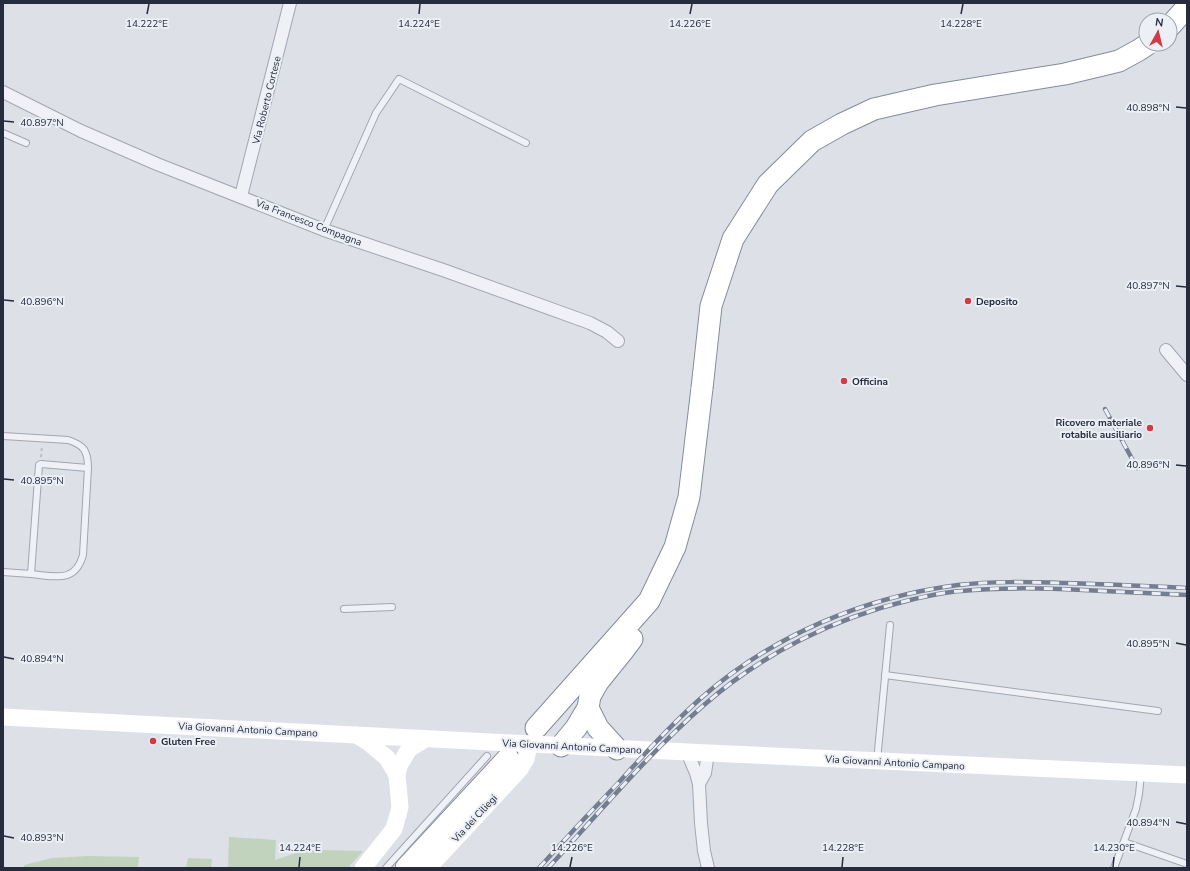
<svg xmlns="http://www.w3.org/2000/svg" width="1190" height="871" viewBox="0 0 1190 871" font-family="'Nunito Sans',sans-serif">
<style>
.green{fill:#c1d2bd}
.lines{fill:none;stroke-linecap:round;stroke-linejoin:round}
.service-casing{stroke:#a2a6b1;stroke-width:8}
.minor-casing{stroke:#a2a6b1;stroke-width:14}
.trunk-casing{stroke:#838c9e;stroke-width:23}
.path{stroke:#bbbec6;stroke-width:2;stroke-dasharray:3 3;stroke-linecap:butt}
.service{stroke:#eff1f6;stroke-width:6}
.minor{stroke:#eff1f6;stroke-width:12}
.secondary{stroke:#fff;stroke-width:17}
.trunk{stroke:#fff;stroke-width:21}
.rail-casing{stroke:#757d91;stroke-width:4.5}
.rail{stroke:#eceff5;stroke-width:3;stroke-dasharray:9;stroke-linecap:butt}
.trunk-bridge-casing{stroke:#838c9e;stroke-width:23;stroke-linecap:butt}
.trunk-bridge{stroke:#fff;stroke-width:21}
.ticks{fill:none;stroke:#262c3e;stroke-width:1.5}
.poi-dot{fill:#d33b44;stroke:#eceff5;stroke-width:1.5}
.labels{text-anchor:middle;stroke-width:4;stroke-linejoin:round;paint-order:stroke}
.street-label{font-size:10px;fill:#262c3e;stroke:#eceff5}
.poi-label{font-size:10px;font-weight:bold;fill:#262c3e;stroke:#eceff5;text-anchor:start}
.ticks-label{font-size:10px;text-anchor:middle;fill:#262c3e;stroke:#eceff5;stroke-width:4;stroke-linejoin:round;paint-order:stroke}
</style>
<rect width="100%" height="100%" fill="#dde0e7"/>
<!-- green -->
<g class="green">
<polygon points="229,837 276,840 275,860 302,851 320,850 363,851 348,868 228,868"/>
<polygon points="88,856 139,857 138,868 24,868 24,865 52,858"/>
<polygon points="188,858 212,859 211,868 186,868"/>
</g>
<g class="lines">
<defs>
<g id="service">
<polyline points="3,133 26,143"/>
<polyline points="324,230 376,113 399,79 526,143"/>
<path d="M3,436L68,440C84,445 88,451 88,468L41,464L39,465L31,574L3,572"/>
<path d="M31,574C54,576 75,584 83,555L88,468"/>
<polyline points="344,609 392,607"/>
<polyline points="885,675 1158,711"/>
<polyline points="877,761 890,625"/>
<polyline points="1124,842 1187,864"/>
<polyline points="386,868 487,756"/>
<polyline points="1114,868 1136,809 1139,794 1141,774"/>
</g>
<g id="minor">
<polyline points="3,92 81,131 157,164 324,230 443,270 590,323 607,332 618,341"/>
<polyline points="241,196 290,3"/>
<polyline points="1166,350 1187,375"/>
<polyline points="687,752 696,773 699,784 701,823 704,851 708,868"/>
<polyline points="699,784 705,773 708,753"/>
</g>
<g id="trunk">
<polyline points="1170,26 1187,7"/>
<polyline points="588,708 598,728 617,749"/>
<polyline points="536,728 649,601 675,547 689,497 702,388"/>
<polyline points="561,746 576,728 588,708 590,696 598,682 623,651 632,639"/>
<polyline points="406,868 508,758"/>
</g>
</defs>
<!-- service casing -->
<use href="#service" class="service-casing"/>
<!-- minor casing -->
<use href="#minor" class="minor-casing"/>
<!-- trunk casing -->
<use href="#trunk" class="trunk-casing"/>
<!-- path -->
<polyline class="path" points="41,457 42,446"/>
<!-- service -->
<use href="#service" class="service"/>
<!-- minor -->
<use href="#minor" class="minor"/>
<!-- secondary -->
<g class="secondary">
<polyline points="3,717 687,752 1187,775"/>
<polyline points="356,735 368,742 387,758 397,775"/>
<polyline points="363,868 394,829 400,807 397,775 399,766 409,749 425,739"/>
<polyline points="428,868 520,769 526,759 529,744"/>
</g>
<!-- trunk -->
<use href="#trunk" class="trunk"/>
<defs>
<g id="rail">
<polyline points="1105,409 1137,468"/>
<path d="M539,868C566,838 593,809 621,780C646,752 672,724 700,699C771,636 864,597 958,585C993,581 1028,582 1063,583C1104,584 1146,586 1187,588"/>
<path d="M548,868C599,813 648,754 704,705C763,653 835,618 910,600C927,596 944,592 961,591C1002,587 1043,588 1083,590C1118,592 1152,593 1187,595"/>
</g>
</defs>
<!-- rail casing -->
<use href="#rail" class="rail-casing"/>
<!-- rail -->
<use href="#rail" class="rail"/>
<defs>
<polyline id="trunk-bridge" points="702,388 711,306 733,239 768,184 812,141 842,124 874,109 935,95 1065,74 1119,61 1139,50 1148,44"/>
</defs>
<!-- trunk-bridge casing -->
<use href="#trunk-bridge" class="trunk-bridge-casing"/>
<!-- trunk-bridge -->
<use href="#trunk-bridge" class="trunk-bridge"/>
</g>
<!-- ticks -->
<path class="ticks" d="M147,14L149,4M419,14L420,4M690,14L692,4M961,14L963,4M1176,107L1186,108M4,121L14,122M1176,286L1186,287M4,300L14,301M1176,465L1186,466M4,479L14,480M1176,643L1186,645M4,657L14,659M1176,822L1186,824M4,836L14,838M299,867L300,857M570,867L572,857M842,867L843,857M1113,867L1114,857"/>
<!-- markers -->
<g class="poi-dot">
<circle cx="968" cy="301" r="4"/>
<circle cx="844" cy="381" r="4"/>
<circle cx="1150" cy="428" r="4"/>
<circle cx="153" cy="741" r="4"/>
</g>
<g class="labels">
<!-- street labels -->
<g class="street-label">
<text transform="translate(266 100) rotate(-76)" y="4">Via Roberto Cortese</text>
<text transform="translate(309 222) rotate(21)" y="4">Via Francesco Compagna</text>
<text transform="translate(248 729) rotate(3)" y="4">Via Giovanni Antonio Campano</text>
<text transform="translate(572 746) rotate(3)" y="4">Via Giovanni Antonio Campano</text>
<text transform="translate(895 762) rotate(3)" y="4">Via Giovanni Antonio Campano</text>
<text transform="translate(474 818) rotate(-47)" y="4">Via dei Ciliegi</text>
</g>
<!-- poi labels -->
<g class="poi-label">
<text x="976" y="305">Deposito</text>
<text x="852" y="385">Officina</text>
<text x="1142" y="426" text-anchor="end">Ricovero materiale<tspan x="1142" dy="12">rotabile ausiliario</tspan></text>
<text x="161" y="745">Gluten Free</text>
</g>
</g>
<g class="ticks-label">
<text x="147" y="27">14.222°E</text>
<text x="419" y="27">14.224°E</text>
<text x="690" y="27">14.226°E</text>
<text x="961" y="27">14.228°E</text>
<text x="1148" y="111">40.898°N</text>
<text x="42" y="126">40.897°N</text>
<text x="1148" y="289">40.897°N</text>
<text x="42" y="305">40.896°N</text>
<text x="1148" y="468">40.896°N</text>
<text x="42" y="484">40.895°N</text>
<text x="1148" y="647">40.895°N</text>
<text x="42" y="662">40.894°N</text>
<text x="1148" y="826">40.894°N</text>
<text x="42" y="841">40.893°N</text>
<text x="300" y="851">14.224°E</text>
<text x="572" y="851">14.226°E</text>
<text x="843" y="851">14.228°E</text>
<text x="1114" y="851">14.230°E</text>
</g>
<!-- border -->
<rect width="1190" height="871" fill="none" stroke="#262c3e" stroke-width="8"/>
<!-- north arrow -->
<g transform="translate(1158 32) rotate(8)"><circle r="19" fill="#eceff5" stroke="#9da1ac"/>
<path d="M0-3L7 15L0 10L-7 15Z" fill="#d33b44"/>
<text y="-6" font-size="11" font-weight="bold" text-anchor="middle" fill="#262c3e">N</text>
</g>
</svg>
